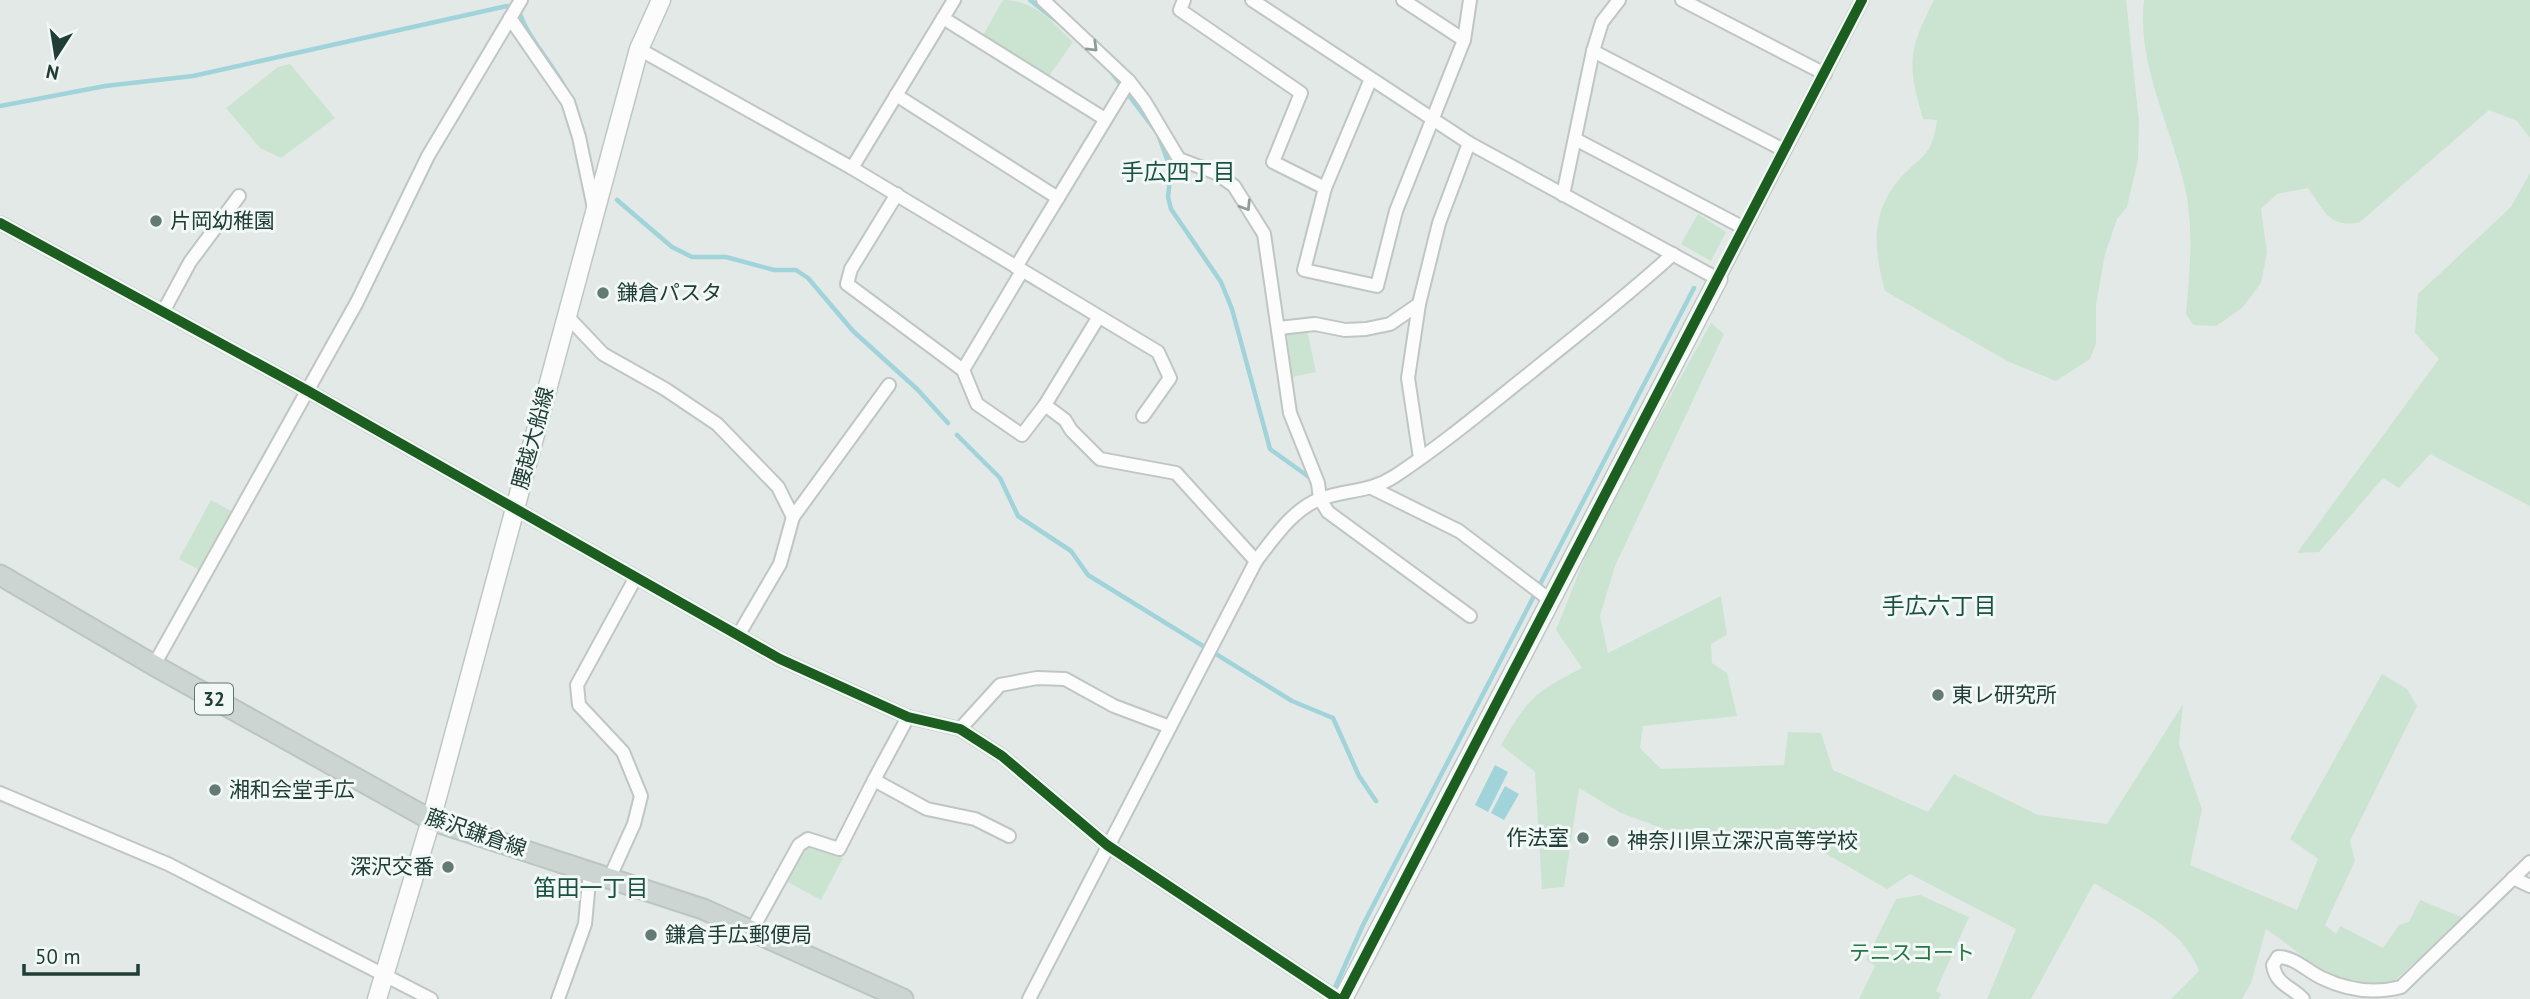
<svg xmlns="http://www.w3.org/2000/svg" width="2530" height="999" viewBox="0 0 2530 999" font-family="'PT Sans','Noto Sans JP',sans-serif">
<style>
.green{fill:#cbe4d2}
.water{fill:#a0d3da}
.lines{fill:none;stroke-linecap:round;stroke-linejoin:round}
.stream{stroke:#a0d3da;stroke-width:4.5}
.street-casing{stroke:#c0c6c3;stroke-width:16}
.secondary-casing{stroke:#bfc7c4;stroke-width:21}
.primary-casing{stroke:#bbc5c3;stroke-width:23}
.street{stroke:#fbfcfb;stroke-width:12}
.secondary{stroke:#fbfcfb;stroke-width:18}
.primary{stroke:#cdd5d3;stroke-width:19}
.cycleway-casing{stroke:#f1f8f5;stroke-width:15}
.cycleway{stroke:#1b5e20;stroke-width:10}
.oneway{stroke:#8e9d98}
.poi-dot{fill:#647a74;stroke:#f1f8f5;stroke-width:2.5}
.labels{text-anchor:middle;stroke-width:6;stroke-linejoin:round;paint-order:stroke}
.shield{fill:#f1f8f5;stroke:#5f766f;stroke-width:2}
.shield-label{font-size:19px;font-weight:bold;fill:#203e36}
.poi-label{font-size:21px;fill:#203e36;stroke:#f1f8f5;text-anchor:start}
.street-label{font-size:21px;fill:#203e36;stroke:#f1f8f5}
.park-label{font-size:21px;fill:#277746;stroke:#f1f8f5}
.neighbourhood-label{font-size:23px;fill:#1a5144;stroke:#f1f8f5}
</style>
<rect width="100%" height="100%" fill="#e3e9e6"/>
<!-- green -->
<g class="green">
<path d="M1003,0C1035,0 1051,21 1073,42L1049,76L983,35Z"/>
<path d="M1934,0H2126L2139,121L2138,160L2127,207L2117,219L2105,254L2096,305V344L2090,359L2056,381L2009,362L1885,291C1875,254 1870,219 1894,186C1916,156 1932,162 1937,120L1923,119C1907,64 1908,51 1934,0Z"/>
<path d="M2144,0H2530V138L2517,121L2489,110L2360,222C2329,229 2324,210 2308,188L2277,194L2261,209L2267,253L2261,283L2242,308L2216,326L2193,325L2186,314C2190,267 2195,222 2182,176C2167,118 2137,61 2144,0Z"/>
<polygon points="290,64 335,118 281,158 260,148 226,108 278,67"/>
<polygon points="2530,173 2530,506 2430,454 2399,488 2383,478 2319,552 2297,553 2439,359 2415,333 2418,294 2511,207"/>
<polygon points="1698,214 1726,232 1711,261 1681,244"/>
<path d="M1711,323L1724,334L1615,566L1600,616L1608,653L1721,596L1727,635L1711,644L1712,663L1727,673L1737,716L1643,726L1640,748L1661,769L1784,765L1788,732L1821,733L1833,770L1928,812L1954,774L2038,815L2107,824L2183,704L2179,744L2202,809L2190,865L2297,910L2318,859L2290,839L2382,674L2407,689L2417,706L2350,841L2355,861L2325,925L2336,934L2340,926L2383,948L2399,925L2409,922L2420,900L2464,918L2393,982C2343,996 2304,955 2266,929L2251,983L2242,999H2171L2199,971C2184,928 2130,906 2094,883L2031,999H1987L2016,929L1910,874L1887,889L1792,834L1708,845L1621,813L1579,788L1564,887L1542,889L1535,772L1501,745C1528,698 1535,692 1582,668L1556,630L1595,532Z"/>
<polygon points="1307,330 1316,372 1292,377 1287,332"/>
<polygon points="211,500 233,512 199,570 179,559"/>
<polygon points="805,845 819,847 843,858 821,900 782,879"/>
<polygon points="1920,895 1969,917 1936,991 1941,994 1939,999 1859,999 1875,966 1866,960 1896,899"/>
</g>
<!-- water -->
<g class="water">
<polygon points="1495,765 1508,772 1488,812 1475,805"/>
<polygon points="1505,786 1519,794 1504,820 1491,813"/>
</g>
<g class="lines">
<!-- stream -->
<g class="stream">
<polyline points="1030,0 1054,19"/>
<polyline points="1112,73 1155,130"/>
<path d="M0,106L105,86L193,76L507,6L520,14C531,43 554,65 568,93"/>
<polyline points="575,107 583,132"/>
<polyline points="1159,137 1171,170 1168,197 1171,209 1221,282 1232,309 1270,449 1309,477"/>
<polyline points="617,200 672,247 692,257 726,257 774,270 796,270 808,278 853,331 917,389 948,423"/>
<polyline points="957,435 1000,478 1018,516 1071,551 1088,575 1292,701 1333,718 1359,776 1376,801"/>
<polyline points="1333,992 1363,925 1694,288"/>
</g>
<defs>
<g id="street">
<polyline points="1043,0 1129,81 1145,102 1179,159 1216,173 1234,186 1264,234 1290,413 1318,483 1320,499 1328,512 1470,616"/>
<polyline points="1184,0 1180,10 1301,93 1273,162 1325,188"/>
<polyline points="1252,0 1469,143 1718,279 1862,0"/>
<polyline points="1403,0 1464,40"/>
<polyline points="1682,0 1825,74"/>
<polyline points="510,18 568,102 579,137 594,208"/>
<polyline points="943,18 1105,119"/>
<polyline points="639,49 852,168 1158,352 1170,378 1143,416"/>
<polyline points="1593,51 1784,150"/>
<polyline points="1370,81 1325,188 1304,270 1377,286 1396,211 1464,40 1470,0"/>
<polyline points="896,95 1058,198"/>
<polyline points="1575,139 1744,228"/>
<polyline points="852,168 954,0"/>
<polyline points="897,194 851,269 847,284 963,370 977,404 1022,435 1045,405 1098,318"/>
<polyline points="1563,195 1593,51 1602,22 1619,0"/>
<polyline points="0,223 308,391 780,659 908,717 960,729 1002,756 1107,845 1338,999"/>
<polyline points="1016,267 1129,81"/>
<polyline points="163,312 190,262 239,196"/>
<polyline points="566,315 603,354 665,389 717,424 778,487 793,517"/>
<polyline points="1279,328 1315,324 1345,330 1366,329 1390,324 1419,304"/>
<polyline points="963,370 1022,271"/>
<polyline points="1045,405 1065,420 1071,430 1100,459 1176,473 1256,561"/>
<polyline points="1420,458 1408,378 1419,304 1439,223 1469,143"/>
<polyline points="1374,489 1459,531 1550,600"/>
<polyline points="739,634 780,564 793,517 889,385"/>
<polyline points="154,665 357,302 428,156 521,0"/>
<polyline points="908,717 874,780 927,809 975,819 1009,836"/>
<polyline points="960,729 1000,685 1037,678 1065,679 1114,706 1170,727"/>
<polyline points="0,793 168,864 431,999"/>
<polyline points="610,877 634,824 641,796 623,752 579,705 577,685 636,577"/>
<polyline points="2513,878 2530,886"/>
<polyline points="752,930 799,845 808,839 839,849 874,780"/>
<polyline points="558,999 585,924 590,871"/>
<path d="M1029,999L1256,561C1273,539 1293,509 1320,499C1347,489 1369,493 1395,476C1442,445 1486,408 1530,373C1578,334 1627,296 1673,254"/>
<path d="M2303,999C2291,986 2276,985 2273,965L2278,957C2295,957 2307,971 2322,978C2347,990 2374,994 2401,987L2530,862"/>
</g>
<g id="secondary">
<polyline points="377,999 431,820 639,49 661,0"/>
<polyline points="1343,999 1718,279"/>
</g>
<polyline id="primary" points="0,575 157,667 431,820 703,909 903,999"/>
</defs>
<!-- street casing -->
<use href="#street" class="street-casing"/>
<!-- secondary casing -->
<use href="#secondary" class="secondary-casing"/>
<!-- primary casing -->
<use href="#primary" class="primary-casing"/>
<!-- street -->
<use href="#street" class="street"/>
<!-- secondary -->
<use href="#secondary" class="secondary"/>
<!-- primary -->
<use href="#primary" class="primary"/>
<defs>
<g id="cycleway">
<polyline points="0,223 308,391 780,659 908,717 960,729 1002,756 1107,845 1338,999"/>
<polyline points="1343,999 1862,0"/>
</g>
</defs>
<!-- cycleway casing -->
<use href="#cycleway" class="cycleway-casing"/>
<!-- cycleway -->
<use href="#cycleway" class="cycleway"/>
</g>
<!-- one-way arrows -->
<defs><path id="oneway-chevron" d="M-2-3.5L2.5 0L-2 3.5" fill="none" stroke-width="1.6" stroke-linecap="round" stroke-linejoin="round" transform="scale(1.75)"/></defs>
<g class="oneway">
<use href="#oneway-chevron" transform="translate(1093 47) rotate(44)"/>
<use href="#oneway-chevron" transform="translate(1246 206) rotate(58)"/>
</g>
<!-- markers -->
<g class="poi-dot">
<circle cx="156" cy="221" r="7"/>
<circle cx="603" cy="293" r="7"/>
<circle cx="1938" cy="695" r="7"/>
<circle cx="215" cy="790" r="7"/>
<circle cx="1583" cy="838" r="7"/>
<circle cx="1613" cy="841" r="7"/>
<circle cx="448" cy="867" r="7"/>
<circle cx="651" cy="935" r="7"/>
</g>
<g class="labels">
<!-- shield labels -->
<rect class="shield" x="195" y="683.5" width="38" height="31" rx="5"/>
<g class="shield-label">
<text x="214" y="706">32</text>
</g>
<!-- poi labels -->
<g class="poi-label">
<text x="170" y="228">片岡幼稚園</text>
<text x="617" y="300">鎌倉パスタ</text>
<text x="1952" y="702">東レ研究所</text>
<text x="229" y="797">湘和会堂手広</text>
<text x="1569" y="845" text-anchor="end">作法室</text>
<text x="1627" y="848">神奈川県立深沢高等学校</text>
<text x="434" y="874" text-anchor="end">深沢交番</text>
<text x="665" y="942">鎌倉手広郵便局</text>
</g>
<!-- street labels -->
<g class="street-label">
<text transform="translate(533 438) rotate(-75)" y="7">腰越大船線</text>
<text transform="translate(476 833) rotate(19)" y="7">藤沢鎌倉線</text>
</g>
<!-- park labels -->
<g class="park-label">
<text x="1912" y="960">テニスコート</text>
</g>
<!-- neighbourhood labels -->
<g class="neighbourhood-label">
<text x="1178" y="180">手広四丁目</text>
<text x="1939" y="614">手広六丁目</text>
<text x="591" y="896">笛田一丁目</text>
</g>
</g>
<!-- north arrow -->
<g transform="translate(56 56) rotate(192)" stroke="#f1f8f5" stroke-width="5" paint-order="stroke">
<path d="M0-5L12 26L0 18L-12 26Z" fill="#203e36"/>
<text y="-10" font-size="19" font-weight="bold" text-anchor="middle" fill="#203e36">N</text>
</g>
<!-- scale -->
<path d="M24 964v10h114v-10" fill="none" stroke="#203e36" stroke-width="3.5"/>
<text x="35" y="964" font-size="21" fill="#203e36" stroke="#f1f8f5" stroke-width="5" paint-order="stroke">50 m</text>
</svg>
